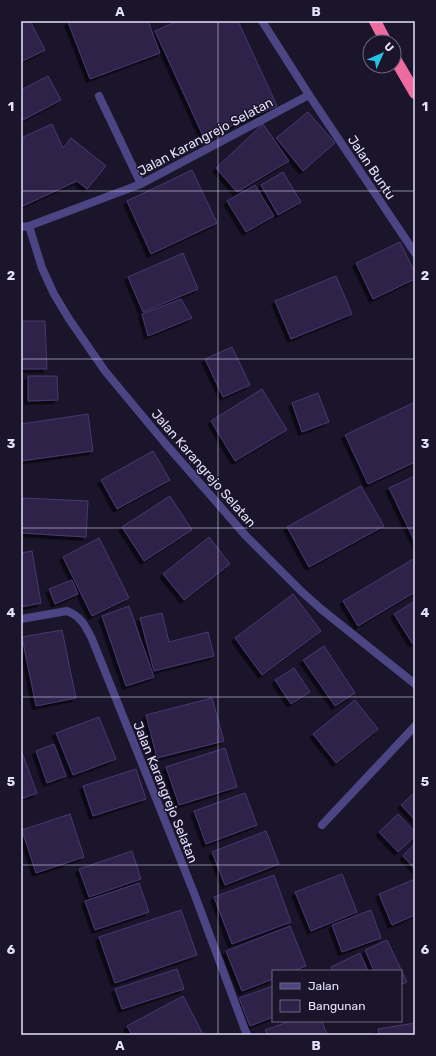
<svg xmlns="http://www.w3.org/2000/svg" width="436" height="1056" viewBox="0 0 436 1056" font-family="Rubik,sans-serif">
<style>
.building{fill:#2d2349;stroke:#483872;filter:url(#shadow)}
.lines{fill:none;stroke-linecap:round;stroke-linejoin:round}
.street{stroke:#4c4583;stroke-width:8}
.highway{stroke:#ed6b9f;stroke-width:12}
.grid{fill:none;stroke:#e6e1fb;stroke-width:1;stroke-opacity:0.55}
.labels{text-anchor:middle;stroke-width:3;stroke-linejoin:round;paint-order:stroke}
.street-label{font-size:13px;fill:#e6e1fb;stroke:#1a152a}
.neatline{fill:none;stroke:#e6e1fb;stroke-width:1.5}
.grid-label{font-size:13px;text-anchor:middle;font-weight:bold;fill:#e6e1fb}
</style>
<defs>
<filter id="shadow"><feDropShadow dx="-3.5" dy="3.5" stdDeviation="0" flood-color="#0009"/></filter>
</defs>
<rect width="100%" height="100%" fill="#1a152a"/>
<!-- building -->
<g class="building">
<polygon points="21,21 30,21 45,50 21,62"/>
<polygon points="70,21 148,21 160,53 90,79 68,22"/>
<polygon points="178,21 238,21 277,106 204,138 155,31"/>
<polygon points="48,76 61,100 23,120 21,116 21,90"/>
<polygon points="308,112 335,143 303,171 276,138"/>
<polygon points="52,124 63,148 71,138 106,166 87,189 77,181 21,207 21,138"/>
<polygon points="263,124 289,161 237,192 216,168"/>
<polygon points="192,170 217,223 151,254 127,201"/>
<polygon points="283,172 301,202 278,215 261,185"/>
<polygon points="255,185 274,216 246,232 227,201"/>
<polygon points="400,242 415,273 415,279 373,299 356,263"/>
<polygon points="183,253 198,289 143,312 128,277"/>
<polygon points="336,276 352,314 291,339 275,301"/>
<polygon points="181,299 192,318 148,336 142,314"/>
<polygon points="21,321 45,321 47,369 21,369"/>
<polygon points="232,347 250,385 223,397 205,359"/>
<polygon points="28,376 57,376 58,400 28,401"/>
<polygon points="262,389 287,430 235,461 211,421"/>
<polygon points="318,393 329,422 302,432 292,403"/>
<polygon points="415,402 415,462 368,484 345,435"/>
<polygon points="88,414 93,451 21,461 21,424"/>
<polygon points="153,451 170,480 117,509 101,480"/>
<polygon points="415,476 415,542 389,488"/>
<polygon points="361,486 384,526 309,567 287,527"/>
<polygon points="170,496 192,530 144,561 122,527"/>
<polygon points="23,498 88,501 86,537 21,533"/>
<polygon points="209,537 230,564 184,600 163,574"/>
<polygon points="99,538 129,598 92,616 63,557"/>
<polygon points="32,551 41,603 21,607 21,553"/>
<polygon points="415,558 415,592 358,626 343,601"/>
<polygon points="72,580 78,594 55,604 49,589"/>
<polygon points="293,594 321,631 262,675 235,638"/>
<polygon points="415,601 415,642 412,643 394,614"/>
<polygon points="129,606 154,677 126,686 102,616"/>
<polygon points="162,613 169,642 208,632 214,656 154,671 140,618"/>
<polygon points="62,630 76,698 36,706 22,637"/>
<polygon points="324,646 355,693 335,706 303,660"/>
<polygon points="294,668 310,692 291,704 275,680"/>
<polygon points="212,698 224,741 157,758 146,715"/>
<polygon points="355,700 378,729 336,763 313,734"/>
<polygon points="99,717 116,759 73,775 56,733"/>
<polygon points="54,744 66,776 47,783 36,751"/>
<polygon points="225,748 237,787 179,805 166,767"/>
<polygon points="21,750 37,793 21,799"/>
<polygon points="136,769 146,799 93,816 83,786"/>
<polygon points="415,792 415,820 401,805"/>
<polygon points="245,793 257,825 206,844 194,811"/>
<polygon points="70,814 84,857 36,873 22,830"/>
<polygon points="398,814 415,832 415,836 398,852 379,832"/>
<polygon points="266,831 279,864 225,885 212,852"/>
<polygon points="415,843 415,869 403,856"/>
<polygon points="132,851 141,879 89,897 79,869"/>
<polygon points="342,874 357,912 311,931 295,892"/>
<polygon points="274,875 291,922 232,944 214,897"/>
<polygon points="415,879 415,915 392,925 379,894"/>
<polygon points="139,883 149,912 95,930 85,901"/>
<polygon points="181,910 197,955 115,983 99,937"/>
<polygon points="371,910 381,938 342,952 332,925"/>
<polygon points="290,926 306,966 293,971 273,971 273,979 242,991 226,951"/>
<polygon points="387,940 407,982 401,985 401,971 374,971 365,950"/>
<polygon points="360,953 368,971 332,971 331,967"/>
<polygon points="177,969 184,989 122,1009 115,989"/>
<polygon points="273,986 273,1017 250,1026 239,998"/>
<polygon points="183,996 203,1034 132,1035 127,1026"/>
<polygon points="291,1021 322,1021 327,1035 267,1035 265,1030"/>
<polygon points="415,1023 415,1035 379,1035 378,1029"/>
</g>
<g class="lines">
<!-- street -->
<g class="street">
<polyline points="262,21 309,95 415,253"/>
<polyline points="99,96 141,184"/>
<polyline points="29,226 42,268 54,294 69,319 105,371 164,442 246,536 302,592 321,609 415,684"/>
<polyline points="21,227 29,226 141,184 309,95"/>
<path d="M21,619L67,611C81,616 86,627 92,639L194,893L247,1035"/>
<polyline points="322,825 415,726"/>
</g>
<!-- highway -->
<g class="highway">
<polyline points="375,21 386,42"/>
<polyline points="394,57 415,93"/>
</g>
</g>
<!-- grid -->
<path class="grid" d="M218,21V1035M21,191H415M21,359H415M21,528H415M21,697H415M21,865H415"/>
<g class="labels">
<!-- street labels -->
<g class="street-label">
<text transform="translate(205 136) rotate(-28)" y="5">Jalan Karangrejo Selatan</text>
<text transform="translate(372 167) rotate(56)" y="5">Jalan Buntu</text>
<text transform="translate(204 468) rotate(49)" y="5">Jalan Karangrejo Selatan</text>
<text transform="translate(166 792) rotate(68)" y="5">Jalan Karangrejo Selatan</text>
</g>
</g>
<!-- border -->
<rect width="436" height="1056" fill="none" stroke="#1a152a" stroke-width="44"/>
<!-- legend -->
<rect x="272" y="970" width="130" height="52" fill="#1a152a" stroke="#6c677e"/>
<rect x="280" y="983" width="20" height="6" fill="#4c4583" stroke="#6c677e"/>
<text x="308" y="990" font-size="12" fill="#e6e1fb">Jalan</text>
<rect x="280" y="1000" width="20" height="12" fill="#2d2349" stroke="#6c677e"/>
<text x="308" y="1010" font-size="12" fill="#e6e1fb">Bangunan</text>
<!-- north arrow -->
<g transform="translate(382 54) rotate(45)"><circle r="19" fill="#1a152a" stroke="#6c677e"/>
<path d="M0-3L7 15L0 10L-7 15Z" fill="#24c3e5"/>
<text y="-6" font-size="11" font-weight="bold" text-anchor="middle" fill="#e6e1fb">U</text>
</g>
<rect x="22" y="22" width="392" height="1012" class="neatline"/>
<g class="grid-label">
<text x="120" y="16">A</text>
<text x="316" y="16">B</text>
<text x="11" y="111">1</text>
<text x="425" y="111">1</text>
<text x="11" y="280">2</text>
<text x="425" y="280">2</text>
<text x="11" y="448">3</text>
<text x="425" y="448">3</text>
<text x="11" y="617">4</text>
<text x="425" y="617">4</text>
<text x="11" y="786">5</text>
<text x="425" y="786">5</text>
<text x="11" y="954">6</text>
<text x="425" y="954">6</text>
<text x="120" y="1050">A</text>
<text x="316" y="1050">B</text>
</g>
</svg>
